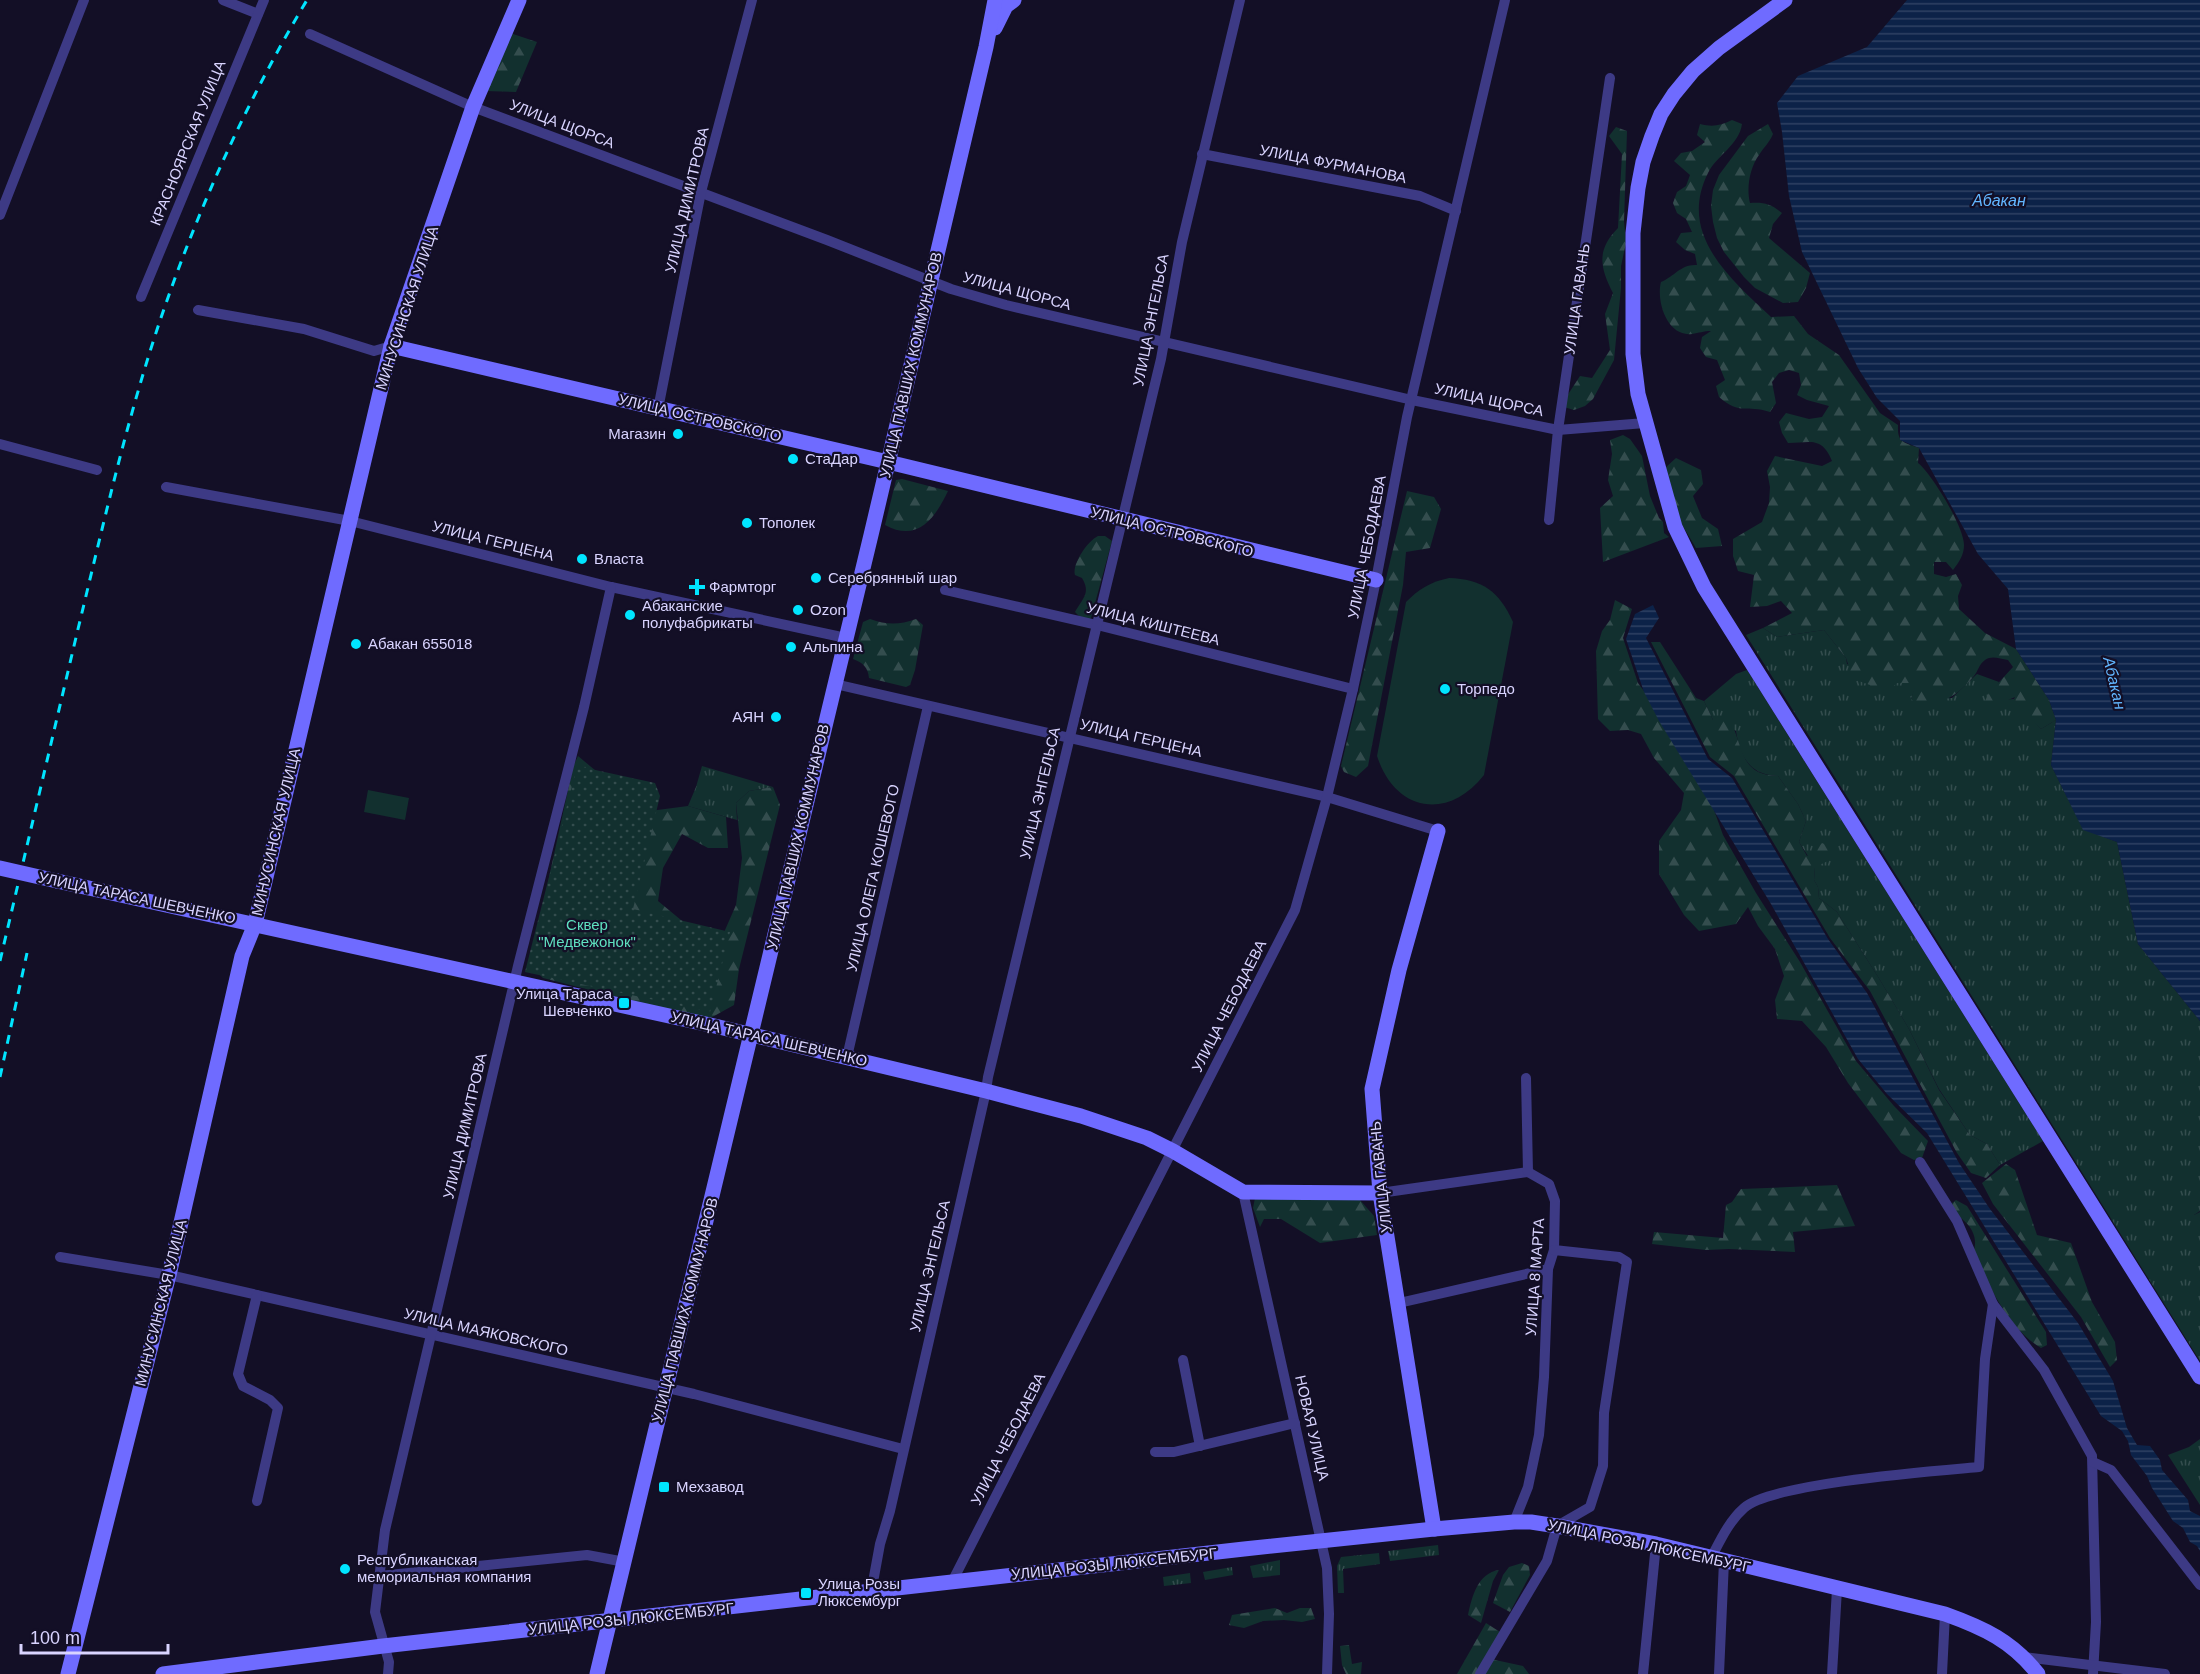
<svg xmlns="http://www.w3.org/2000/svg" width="2200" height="1674" viewBox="0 0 2200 1674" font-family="Arial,sans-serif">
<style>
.grass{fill:url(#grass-tufts)}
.forest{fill:url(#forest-firs)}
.park{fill:url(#park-dots)}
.pitch{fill:#12302f}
.water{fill:url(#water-rules)}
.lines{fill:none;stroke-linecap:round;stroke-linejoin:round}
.street{stroke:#3d3a85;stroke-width:10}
.secondary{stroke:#6f6bff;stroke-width:15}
.rail{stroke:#00e5ff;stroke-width:3;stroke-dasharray:9 8;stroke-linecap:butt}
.secondary-bridge{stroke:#6f6bff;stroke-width:15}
.poi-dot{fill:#00e5ff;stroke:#130f26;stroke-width:2}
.labels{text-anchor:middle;stroke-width:4.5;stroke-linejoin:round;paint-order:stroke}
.street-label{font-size:15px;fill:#d9d4ff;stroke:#130f26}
.poi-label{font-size:15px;fill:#d9d4ff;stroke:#130f26;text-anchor:start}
.park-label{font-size:15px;fill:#5fe0c0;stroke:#130f26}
.water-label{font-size:16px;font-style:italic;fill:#62b6ff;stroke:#130f26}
</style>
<defs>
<pattern id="grass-tufts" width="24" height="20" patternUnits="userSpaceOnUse" patternTransform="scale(1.5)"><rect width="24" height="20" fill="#12302f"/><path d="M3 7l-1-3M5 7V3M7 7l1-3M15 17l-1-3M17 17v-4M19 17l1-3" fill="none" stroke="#344d4e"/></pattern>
<pattern id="forest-firs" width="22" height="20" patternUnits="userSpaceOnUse" patternTransform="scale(1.5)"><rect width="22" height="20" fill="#12302f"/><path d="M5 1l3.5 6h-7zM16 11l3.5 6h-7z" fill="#344d4e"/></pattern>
<pattern id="park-dots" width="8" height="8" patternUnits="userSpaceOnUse" patternTransform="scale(1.5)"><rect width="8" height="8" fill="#12302f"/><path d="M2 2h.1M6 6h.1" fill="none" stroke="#344d4e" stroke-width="1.8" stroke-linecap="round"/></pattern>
<pattern id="water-rules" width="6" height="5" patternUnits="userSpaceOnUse" patternTransform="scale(1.5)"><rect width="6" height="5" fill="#0c2248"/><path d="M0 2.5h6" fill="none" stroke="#2f4163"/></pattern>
</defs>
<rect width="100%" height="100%" fill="#130f26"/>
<!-- grass -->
<g class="grass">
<polygon points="1763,628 1777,637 1824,630 1846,658 1847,664 1897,683 1917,683 1911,699 1952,698 1977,674 1999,682 1986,701 2014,699 2041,729 2056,720 2051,765 2083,829 2117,842 2138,944 2200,1021 2200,1211 2194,1215 2200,1212 2200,1361 1746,635"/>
<path d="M1747,670L2043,1141L2000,1165L1987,1144L1970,1135L1939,1089L1909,1029L1880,980L1837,912L1819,898L1818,887L1814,880L1815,867L1799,842L1806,821L1798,804L1778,776C1750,775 1740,757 1736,731L1713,720L1704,701L1736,674Z"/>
<polygon points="702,766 773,787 749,791 736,803 737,820 688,806 696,787"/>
<polygon points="2200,1439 2200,1505 2168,1455 2189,1447"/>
<polygon points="1438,1545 1439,1555 1390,1561 1388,1551"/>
<polygon points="1379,1553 1380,1564 1343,1569 1344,1593 1338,1593 1337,1566 1341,1557"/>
<polygon points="1280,1560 1280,1575 1253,1578 1250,1566"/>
<polygon points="1232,1567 1233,1575 1205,1580 1203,1572"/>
<polygon points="1190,1573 1191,1583 1164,1586 1163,1577"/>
</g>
<!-- forest -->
<g class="forest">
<polygon points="510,33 537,42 516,92 486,91"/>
<path d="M1732,120L1742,124C1739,145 1717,155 1708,173C1677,235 1731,279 1771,317L1794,316L1808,334L1839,355L1880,413L1898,425C1897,443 1904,442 1919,448L1918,463C1932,474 1964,527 1964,545C1964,555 1959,562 1953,570L1946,562H1934V574L1946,577L1956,574L1962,585L1958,596L1959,609L1985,633L2016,649L2049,700L2056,720L2041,729L2024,712L2014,699L2015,697L2001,703L1985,701L1989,693L2013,667L2008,660C2000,659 1992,655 1985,660C1979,664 1978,671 1974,676C1957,696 1944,704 1917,705L1911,699L1916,683H1897C1889,690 1883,695 1872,693L1870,685L1853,679L1846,658L1824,630L1777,637L1763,628L1792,613L1781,601L1767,606L1750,607L1754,575L1738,571L1733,556V539L1762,522L1769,503L1770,487L1767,471L1775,456L1822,466L1832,461C1822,436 1810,443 1788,443L1782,433L1779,422L1786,413L1809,419L1822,417L1829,406L1807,400L1797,395L1801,385L1799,373L1789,370L1779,373L1772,382L1776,403L1770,412C1746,404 1741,416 1719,397L1716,386L1725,380L1717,360L1706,357L1700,348L1702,337L1711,331C1703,331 1699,333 1692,334C1667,337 1656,301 1661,282C1675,276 1681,264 1697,265L1695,254L1685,250L1676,242L1681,233L1692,232L1686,219L1677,213L1673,203L1677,192L1686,186L1690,175L1674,161L1681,153L1692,151L1705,142L1697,135L1700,124C1712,127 1720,126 1732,120Z"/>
<path d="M1768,124L1773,134C1769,143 1764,147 1759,155C1750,167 1746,188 1750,203C1764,202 1771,204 1782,213L1773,224L1769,238L1810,273L1806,288L1798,302L1783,303L1755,288L1744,277L1724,252L1717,238L1713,222L1711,206L1713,190L1719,175L1748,136Z"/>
<path d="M1616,127L1627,131L1624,221L1626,243L1621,266V288L1614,360L1593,399L1585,406L1574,410L1564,407L1567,396L1580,376L1592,378L1610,350L1605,314L1613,293C1600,268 1596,250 1618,228L1622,154L1609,136Z"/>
<polygon points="1623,435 1630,439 1642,456 1650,496 1659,518 1663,522 1664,533 1669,537 1603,562 1600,508 1613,496 1608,480 1612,454 1610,440"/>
<polygon points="1676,458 1701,470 1703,484 1693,496 1702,518 1718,529 1722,546 1696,548 1681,523 1665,468"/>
<path d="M902,479L948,491C935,518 918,543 885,525L896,480Z"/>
<polygon points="1407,491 1434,497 1441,509 1430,548 1406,552 1403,585 1368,766 1356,777 1344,772 1341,766"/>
<path d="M1098,536H1105L1112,541L1091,618L1087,621L1082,619L1075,612C1083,598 1091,593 1082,578L1075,575C1072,563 1088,541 1098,536Z"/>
<polygon points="1615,600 1632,609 1623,638 1638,683 1658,710 1706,788 1723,835 1756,893 1800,962 1856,1061 1894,1106 1928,1141 1922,1158 1914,1160 1901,1153 1848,1083 1826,1047 1802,1021 1777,1019 1775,1000 1784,976 1775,949 1758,926 1748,907 1736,924 1699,931 1684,915 1659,874 1659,841 1681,810 1684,793 1654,758 1641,734 1628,730 1610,731 1598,719 1596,651 1602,631 1610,620"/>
<path d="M870,619C887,625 899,625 916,619L923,625L915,670L910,685L906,687L869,678C868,667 863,663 853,659L863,622Z"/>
<path d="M1651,642H1660L1696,698L1704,701L1713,720L1729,718C1744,745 1738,775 1778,776L1798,804L1806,821L1799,842L1807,856L1822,843L1835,848L1828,861L1815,867L1814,880L1818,887L1819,898L1837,912L1880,980L1909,1029L1939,1090L1970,1135L1987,1144L2000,1165L1986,1178L1971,1173L1957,1153L1870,991L1830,938L1734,776L1710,757Z"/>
<polygon points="578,756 596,771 650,811 688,806 726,817 728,848 708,848 682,834 663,868 658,901 687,925 722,937 736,905 742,858 736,803 749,791 773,787 780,805 739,969 734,1005 707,1020 543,978 530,965 573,767"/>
<polygon points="2006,1164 2015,1170 2037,1235 2071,1243 2092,1302 2115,1342 2117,1360 2110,1367 2081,1317 1993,1204 1982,1183"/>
<polygon points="1837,1185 1855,1226 1793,1232 1795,1252 1729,1249 1706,1250 1652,1244 1654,1232 1723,1238 1726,1205 1732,1202 1741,1189"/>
<polygon points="1255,1198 1360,1200 1374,1216 1377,1235 1320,1243 1281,1219 1264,1219 1260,1227 1253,1208"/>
<path d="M1956,1200L1967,1206L2046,1332L2047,1345L2041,1348C2008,1328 1988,1285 1974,1250C1979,1233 1966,1220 1952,1212L1951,1204Z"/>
<polygon points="1522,1563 1529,1566 1530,1575 1510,1612 1493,1603 1503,1575 1509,1567"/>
<path d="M1499,1570L1493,1581L1481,1623L1468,1615C1472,1596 1478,1573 1499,1570Z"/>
<polygon points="1275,1608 1287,1613 1300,1608 1311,1608 1315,1619 1302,1622 1284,1620 1263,1621 1244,1628 1229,1625 1232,1615"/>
<polygon points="1486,1623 1500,1632 1486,1658 1523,1666 1529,1674 1457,1674"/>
<polygon points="1349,1645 1352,1664 1362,1662 1361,1674 1346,1674 1342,1665 1340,1646"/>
</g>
<!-- park -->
<polygon class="park" points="577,766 655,783 660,796 633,909 730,932 710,1012 525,972"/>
<!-- pitch -->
<g class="pitch">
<path d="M1449,578C1482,579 1499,591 1513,622L1484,775C1448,821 1395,812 1377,756L1406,602C1419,589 1430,582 1449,578Z"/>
<polygon points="368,790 409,798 405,820 364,812"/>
</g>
<!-- water -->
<g class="water">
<polygon points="1907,0 2200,0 2200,1021 2138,944 2117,842 2083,830 2051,765 2056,720 2049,700 2016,649 2008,589 1978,554 1919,448 1900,440 1900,421 1877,398 1858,368 1802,252 1789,196 1782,132 1777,103 1798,76 1867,47"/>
<polygon points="1653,605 1659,618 1646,638 1708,759 1732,778 1828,939 1867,993 1959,1163 1990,1209 2078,1323 2113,1381 2127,1428 2137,1445 2150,1446 2160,1460 2162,1470 2188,1500 2190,1511 2200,1516 2200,1551 2197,1546 2190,1542 2183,1528 2173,1521 2152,1488 2147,1476 2131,1455 2128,1441 2122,1431 2101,1416 1927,1133 1887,1094 1858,1059 1771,904 1659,721 1644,692 1626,639 1635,614"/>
</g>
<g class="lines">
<!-- street -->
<g class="street">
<polyline points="223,0 258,14"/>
<polyline points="310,34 473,107 827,240 951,289 1006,305 1412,400 1558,430 1645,423"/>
<polyline points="1202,154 1420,196 1456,211"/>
<polyline points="0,215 84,0"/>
<polyline points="141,297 264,0"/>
<polyline points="198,310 304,329 374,351 391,346"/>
<polyline points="658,409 701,192 752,0"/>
<polyline points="0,444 97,470"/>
<polyline points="166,487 350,521 611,587 846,638"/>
<polyline points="1549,520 1558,430 1610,78"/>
<polyline points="945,590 1097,625 1353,689"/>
<polyline points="835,684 1327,797 1438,831"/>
<polyline points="847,1057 928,706"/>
<polyline points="1920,1162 1957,1221 1993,1304 2044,1370 2092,1456 2096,1622 2093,1674"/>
<polyline points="1243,1192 1327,1568 1329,1614 1327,1674"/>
<polyline points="1380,1193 1528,1172"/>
<polyline points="60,1257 169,1275 694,1394 903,1449"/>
<polyline points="257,1295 238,1374 243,1386 270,1400 278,1408 257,1501"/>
<polyline points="1399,1303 1548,1269"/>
<polyline points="1183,1360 1200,1446"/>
<polyline points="1155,1452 1174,1452 1295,1423"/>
<polyline points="2093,1462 2111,1470 2200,1585"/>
<polyline points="1514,1522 1528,1487 1539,1435 1544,1377 1548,1269 1554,1250 1555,1201 1549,1184 1528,1172 1526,1078"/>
<path d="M1711,1558C1720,1541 1729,1521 1744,1508C1772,1483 1935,1471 1979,1467L1985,1359L1993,1304"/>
<polyline points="379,1576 587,1555 625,1562"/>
<polyline points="952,1582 1295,910 1327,797 1353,689 1376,580 1407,417 1505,0"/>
<polyline points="871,1593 880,1544 890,1511 986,1091 988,1077 1161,359 1182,242 1240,0"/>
<polyline points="2024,1657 2165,1674"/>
<polyline points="388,1674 389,1662 375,1612 385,1530 518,966 584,707 611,587"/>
<polyline points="1480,1674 1547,1561 1557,1526 1590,1507 1603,1466 1604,1413 1627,1262 1619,1257 1554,1250"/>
<polyline points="1643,1674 1656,1544"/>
<polyline points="1719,1674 1724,1561"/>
<polyline points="1832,1674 1837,1589"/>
<polyline points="1942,1674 1945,1614"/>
</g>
<!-- secondary -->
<g class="secondary">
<polyline points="1785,0 1719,48 1693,71 1674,94 1661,114 1652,136 1643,162 1638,188 1633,233 1633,354 1638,394 1675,527 1704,587 2200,1377"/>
<polyline points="995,28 1006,6 1014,0"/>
<polyline points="391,346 888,462 1376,580"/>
<polyline points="57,881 719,1027 986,1091 1081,1116 1147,1138 1173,1151 1243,1192 1380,1193"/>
<polyline points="1434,1529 1380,1193 1372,1089 1399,970 1438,831"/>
<polyline points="68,1674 169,1275 242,956 255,924 391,346 473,107 519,0"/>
<path d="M163,1674L383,1646L1244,1549L1434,1529L1514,1522H1531L1557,1526L1656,1544L1945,1614C1984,1628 2012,1641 2038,1674"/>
<polyline points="597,1674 871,535 986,47 995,0"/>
</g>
<!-- rail -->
<g class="rail">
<path d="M0,961C26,850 52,739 78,629C104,522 128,413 164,309C201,202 249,97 307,0"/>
<polyline points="0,1077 27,953"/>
</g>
<!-- secondary-bridge -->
<polyline class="secondary-bridge" points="0,868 57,881"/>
</g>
<!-- markers -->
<g class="poi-dot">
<circle cx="678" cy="434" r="6"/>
<circle cx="793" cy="459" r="6"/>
<circle cx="747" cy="523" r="6"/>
<circle cx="582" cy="559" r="6"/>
<circle cx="816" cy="578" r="6"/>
<path d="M694 578h6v6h6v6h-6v6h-6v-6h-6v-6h6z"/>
<circle cx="798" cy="610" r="6"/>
<circle cx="630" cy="615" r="6"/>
<circle cx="356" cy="644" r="6"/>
<circle cx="791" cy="647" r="6"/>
<circle cx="1445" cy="689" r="6"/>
<circle cx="776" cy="717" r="6"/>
<rect x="618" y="997" width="12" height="12" rx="3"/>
<rect x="658" y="1481" width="12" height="12" rx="3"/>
<circle cx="345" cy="1569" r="6"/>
<rect x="800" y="1587" width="12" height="12" rx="3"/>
</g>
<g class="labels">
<!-- street labels -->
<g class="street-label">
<text transform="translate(562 124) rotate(21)" y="5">УЛИЦА ЩОРСА</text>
<text transform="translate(188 143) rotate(-68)" y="5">КРАСНОЯРСКАЯ УЛИЦА</text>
<text transform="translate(1333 164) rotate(11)" y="5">УЛИЦА ФУРМАНОВА</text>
<text transform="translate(687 200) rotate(-77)" y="5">УЛИЦА ДИМИТРОВА</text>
<text transform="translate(1017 291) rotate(15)" y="5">УЛИЦА ЩОРСА</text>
<text transform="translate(1577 299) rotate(-82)" y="5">УЛИЦА ГАВАНЬ</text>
<text transform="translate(407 308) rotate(-72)" y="5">МИНУСИНСКАЯ УЛИЦА</text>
<text transform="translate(1151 320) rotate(-79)" y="5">УЛИЦА ЭНГЕЛЬСА</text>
<text transform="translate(911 365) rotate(-77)" y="5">УЛИЦА ПАВШИХ КОММУНАРОВ</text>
<text transform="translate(1489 400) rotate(12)" y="5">УЛИЦА ЩОРСА</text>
<text transform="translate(700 418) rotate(13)" y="5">УЛИЦА ОСТРОВСКОГО</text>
<text transform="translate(1172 532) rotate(14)" y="5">УЛИЦА ОСТРОВСКОГО</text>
<text transform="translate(493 541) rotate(14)" y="5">УЛИЦА ГЕРЦЕНА</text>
<text transform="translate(1367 547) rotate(-79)" y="5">УЛИЦА ЧЕБОДАЕВА</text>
<text transform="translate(1153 624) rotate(14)" y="5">УЛИЦА КИШТЕЕВА</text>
<text transform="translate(1141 738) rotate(13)" y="5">УЛИЦА ГЕРЦЕНА</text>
<text transform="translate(1040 793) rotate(-77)" y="5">УЛИЦА ЭНГЕЛЬСА</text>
<text transform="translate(276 832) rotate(-77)" y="5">МИНУСИНСКАЯ УЛИЦА</text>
<text transform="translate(798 837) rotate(-77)" y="5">УЛИЦА ПАВШИХ КОММУНАРОВ</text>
<text transform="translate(873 878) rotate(-77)" y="5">УЛИЦА ОЛЕГА КОШЕВОГО</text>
<text transform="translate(137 898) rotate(12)" y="5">УЛИЦА ТАРАСА ШЕВЧЕНКО</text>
<text transform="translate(1229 1006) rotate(-63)" y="5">УЛИЦА ЧЕБОДАЕВА</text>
<text transform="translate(769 1039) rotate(13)" y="5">УЛИЦА ТАРАСА ШЕВЧЕНКО</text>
<text transform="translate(465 1126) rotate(-77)" y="5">УЛИЦА ДИМИТРОВА</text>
<text transform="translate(1381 1177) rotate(-96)" y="5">УЛИЦА ГАВАНЬ</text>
<text transform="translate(930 1266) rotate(-77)" y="5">УЛИЦА ЭНГЕЛЬСА</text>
<text transform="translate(1535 1277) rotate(-86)" y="5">УЛИЦА 8 МАРТА</text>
<text transform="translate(161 1303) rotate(-76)" y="5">МИНУСИНСКАЯ УЛИЦА</text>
<text transform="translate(685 1310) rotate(-76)" y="5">УЛИЦА ПАВШИХ КОММУНАРОВ</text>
<text transform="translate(486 1332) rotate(13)" y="5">УЛИЦА МАЯКОВСКОГО</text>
<text transform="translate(1312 1428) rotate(77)" y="5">НОВАЯ УЛИЦА</text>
<text transform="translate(1008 1439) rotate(-63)" y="5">УЛИЦА ЧЕБОДАЕВА</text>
<text transform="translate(1649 1546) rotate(12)" y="5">УЛИЦА РОЗЫ ЛЮКСЕМБУРГ</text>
<text transform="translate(1114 1564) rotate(-6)" y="5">УЛИЦА РОЗЫ ЛЮКСЕМБУРГ</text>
<text transform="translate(631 1619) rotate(-6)" y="5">УЛИЦА РОЗЫ ЛЮКСЕМБУРГ</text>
</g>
<!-- poi labels -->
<g class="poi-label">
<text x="666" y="439" text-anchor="end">Магазин</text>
<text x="805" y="464">СтаДар</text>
<text x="759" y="528">Тополек</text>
<text x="594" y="564">Власта</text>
<text x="828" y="583">Серебрянный шар</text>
<text x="709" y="592">Фармторг</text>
<text x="642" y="611">Абаканские<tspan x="642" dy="17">полуфабрикаты</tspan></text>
<text x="810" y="615">Ozon</text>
<text x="368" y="649">Абакан 655018</text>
<text x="803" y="652">Альпина</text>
<text x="1457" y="694">Торпедо</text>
<text x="764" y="722" text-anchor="end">АЯН</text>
<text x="612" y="999" text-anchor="end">Улица Тараса<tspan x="612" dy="17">Шевченко</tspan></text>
<text x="676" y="1492">Мехзавод</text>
<text x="357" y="1565">Республиканская<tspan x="357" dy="17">мемориальная компания</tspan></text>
<text x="818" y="1589">Улица Розы<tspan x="818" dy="17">Люксембург</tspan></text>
</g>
<!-- park labels -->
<g class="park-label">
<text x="587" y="930">Сквер<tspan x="587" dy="17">"Медвежонок"</tspan></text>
</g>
<!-- water labels -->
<g class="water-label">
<text x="1999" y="206">Абакан</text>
<text transform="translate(2115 683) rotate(77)" y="6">Абакан</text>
</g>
</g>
<!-- scale -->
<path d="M21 1644v9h147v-9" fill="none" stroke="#d9d4ff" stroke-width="3"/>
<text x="30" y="1644" font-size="18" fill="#d9d4ff" stroke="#130f26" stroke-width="4.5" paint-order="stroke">100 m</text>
</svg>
